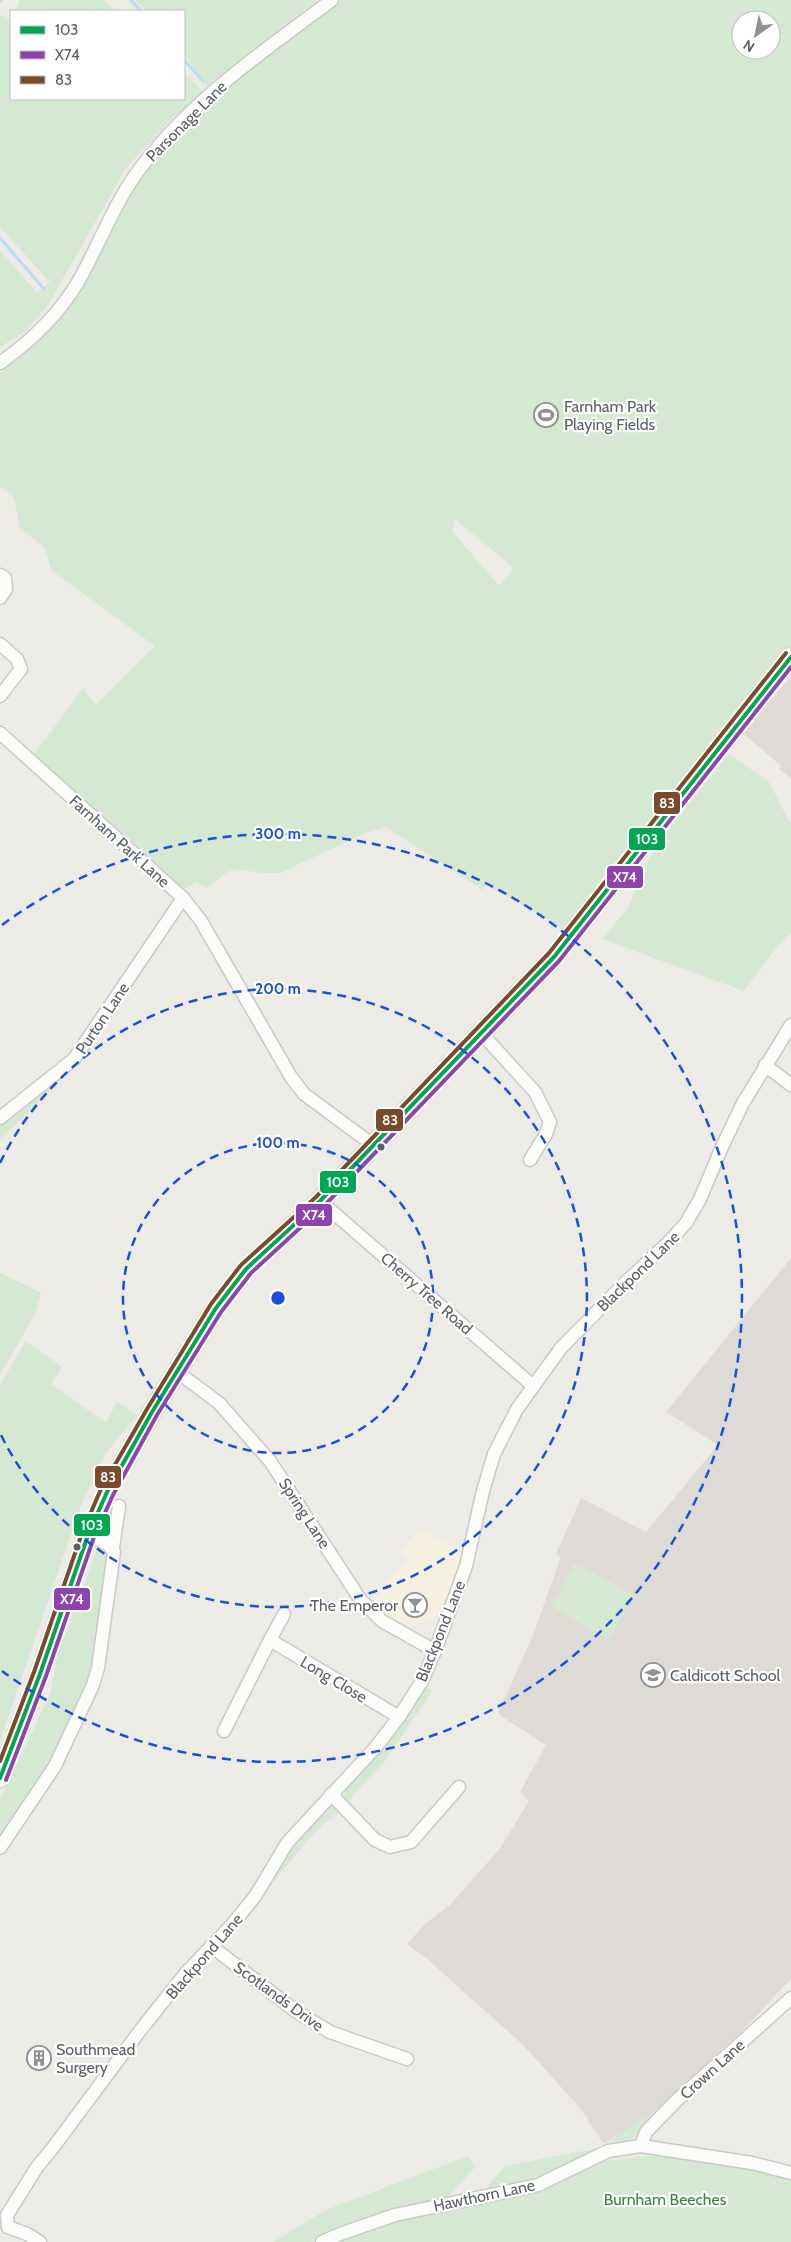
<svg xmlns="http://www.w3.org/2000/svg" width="791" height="2242" viewBox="0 0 791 2242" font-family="Cabin,sans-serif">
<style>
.commercial{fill:#f5f0df}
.education{fill:#dedbd6}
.green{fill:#d4e8d2;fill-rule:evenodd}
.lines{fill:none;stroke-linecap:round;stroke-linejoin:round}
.stream{stroke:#baddf6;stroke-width:3}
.minor-casing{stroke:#c8c9c8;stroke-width:15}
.primary-casing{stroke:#d3cbb4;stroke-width:21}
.minor{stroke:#fcfcfb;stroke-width:12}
.primary{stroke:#f2f1e8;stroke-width:19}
.bus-1-casing{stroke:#fff;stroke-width:8}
.bus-2-casing{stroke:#fff;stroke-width:8}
.bus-3-casing{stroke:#fff;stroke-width:8}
.bus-1{stroke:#00a651;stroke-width:4}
.bus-2{stroke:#8e44ad;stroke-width:4}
.bus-3{stroke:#7a4b2a;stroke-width:4}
.ring{fill:none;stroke:#1d4ed8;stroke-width:2.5;stroke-dasharray:9 6}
.bus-dot{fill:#5c5f64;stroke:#fff;stroke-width:2}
.labels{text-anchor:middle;stroke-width:4.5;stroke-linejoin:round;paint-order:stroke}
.street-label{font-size:16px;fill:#5c5f64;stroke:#fff}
.poi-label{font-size:16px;fill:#5c5f64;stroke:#fff;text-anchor:start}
.park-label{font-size:16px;fill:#38863c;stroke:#fff}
.centre{fill:#1d4ed8;stroke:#fff;stroke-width:2.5}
.ring-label{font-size:15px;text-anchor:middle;font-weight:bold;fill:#1d4ed8;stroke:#fff;stroke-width:4.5;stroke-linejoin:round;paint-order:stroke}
.line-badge{stroke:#fff;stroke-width:2}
.badge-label{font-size:14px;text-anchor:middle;font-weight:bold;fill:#fff}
</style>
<rect width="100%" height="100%" fill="#ecebe6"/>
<!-- commercial -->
<polygon class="commercial" points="420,1530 467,1550 447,1596 431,1624 427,1621 412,1626 399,1622 386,1612 373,1598 408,1558 400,1550"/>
<!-- education -->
<g class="education">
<polygon points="791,676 791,778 779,769 781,766 744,734"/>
<polygon points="791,1258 791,1979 747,2026 644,2121 603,2143 581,2109 523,2045 426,1958 407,1944 426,1923 450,1905 501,1847 529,1801 520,1792 546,1745 498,1714 533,1635 561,1557 556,1554 581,1498 646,1532 718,1445 666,1412"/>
</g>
<!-- green -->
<g class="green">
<polygon points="20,0 103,0 115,11 16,11"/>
<polygon points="135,0 319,0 297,15 207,86 184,55 184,11 146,11"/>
<path d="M337,0H791V652L569,931L486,885L483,890L386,827L363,834L280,873H261L238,869L227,872L206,888L197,882L183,890L33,756L83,688L96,705L155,646L51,570L45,548L20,528L14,498L0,486V373L46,333L73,301L141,176L174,134L212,98ZM741,20H771V50H741ZM454,518L514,568L499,586L452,531Z"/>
<polygon points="0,15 11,19 11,99 184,99 184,73 205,94 174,116 126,168 48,305 26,331 0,347 0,250 37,293 50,282 0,227"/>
<polygon points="729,754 769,782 791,825 791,933 776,948 744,991 602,939 628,908 645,867 657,845"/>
<polygon points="65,1076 0,1139 0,1123"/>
<polygon points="0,1273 41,1293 36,1312 0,1375"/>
<polygon points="26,1341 62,1367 51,1384 106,1423 117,1402 137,1415 105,1454 82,1502 0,1741 0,1385"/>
<polygon points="97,1549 109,1554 94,1661 73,1721 33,1794 0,1841 0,1800 51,1692 56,1660"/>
<polygon points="575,1563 633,1594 609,1639 552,1607"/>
<polygon points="424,1688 432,1690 427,1699 385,1761 353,1795 352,1799 348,1800 344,1796 348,1785"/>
<path d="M328,1806H336L341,1812C326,1816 292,1860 280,1873L276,1881L271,1878C283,1850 308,1828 328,1806Z"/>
<polygon points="648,2116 651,2119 632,2139 608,2142"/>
<polygon points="589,2150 585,2157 541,2178 484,2191 505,2166"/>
<polygon points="663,2155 751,2167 791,2177 791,2242 334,2242 413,2215 543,2189 603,2161"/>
<polygon points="468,2156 475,2167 448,2197 398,2209 356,2223 311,2242 273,2242 326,2210"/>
</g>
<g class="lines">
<!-- stream -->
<g class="stream">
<polyline points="131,0 141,11"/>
<polyline points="0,1 1,0"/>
<polyline points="184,60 203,81"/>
<polyline points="0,238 44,289"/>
</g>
<defs>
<g id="minor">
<path d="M0,363C31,341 58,316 78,282C100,244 114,202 142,166C193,99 265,50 332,0"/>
<polyline points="0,575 5,578 6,589 0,598"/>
<polyline points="0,644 17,659 21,669 0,696"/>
<polyline points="0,733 183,898 201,921 291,1077 304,1094 373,1145"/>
<polyline points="482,1034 535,1092 550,1122 546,1134 530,1160"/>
<polyline points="765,1065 791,1085"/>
<polyline points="0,1118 74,1059 183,898"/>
<polyline points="320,1201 532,1385"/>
<polyline points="176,1371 219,1403 270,1461 360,1599 382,1621 435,1651"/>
<polyline points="113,1548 119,1506"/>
<polyline points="284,1614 270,1640 399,1717"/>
<polyline points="224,1731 270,1640"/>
<polyline points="331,1794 375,1840 390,1847 411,1842 459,1787"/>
<polyline points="0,1848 55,1766 93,1685 98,1668 114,1552 109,1545 88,1535"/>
<polyline points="211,1946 297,2012 330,2032 407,2059"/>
<polyline points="641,2146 646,2132 677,2100 791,1998"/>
<polyline points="8,2227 7,2215 37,2167 52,2149 139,2032 186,1973 231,1926 256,1895 287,1843 375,1748 399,1717 422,1681 435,1651 466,1566 483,1491 494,1454 517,1409 561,1348 625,1283 669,1242 686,1223 700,1199 722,1147 743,1103 791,1025"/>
<polyline points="8,2227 27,2234 40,2242"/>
<polyline points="322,2242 340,2234 395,2215 538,2185 608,2151 641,2146 752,2163 791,2173"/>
</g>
<polyline id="primary" points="0,1778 40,1674 88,1535 107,1492 152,1412 216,1308 246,1269 320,1201 554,957 791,657"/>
</defs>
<!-- minor casing -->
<use href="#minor" class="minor-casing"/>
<!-- primary casing -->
<use href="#primary" class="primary-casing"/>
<!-- minor -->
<use href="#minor" class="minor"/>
<!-- primary -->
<use href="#primary" class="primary"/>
<defs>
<polyline id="bus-1" points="0,1778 40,1674 88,1535 107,1492 152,1412 216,1308 246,1269 320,1201 554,957 791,657"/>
<polyline id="bus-2" points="6,1780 46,1676 94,1537 113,1495 157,1415 221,1312 251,1273 325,1205 559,961 791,667"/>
<polyline id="bus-3" points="0,1761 34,1672 82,1533 101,1489 147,1409 211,1304 241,1265 316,1197 549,953 786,653"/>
</defs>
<!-- bus-1 casing -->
<use href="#bus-1" class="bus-1-casing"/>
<!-- bus-2 casing -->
<use href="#bus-2" class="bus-2-casing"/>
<!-- bus-3 casing -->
<use href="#bus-3" class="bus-3-casing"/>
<!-- bus-1 -->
<use href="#bus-1" class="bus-1"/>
<!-- bus-2 -->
<use href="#bus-2" class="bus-2"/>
<!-- bus-3 -->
<use href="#bus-3" class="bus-3"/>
</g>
<!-- distance rings -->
<g class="ring">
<circle cx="278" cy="1298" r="155"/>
<path d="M0 1163A309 309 0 1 1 0 1433"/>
<path d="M2 925A464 464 0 1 1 2 1671"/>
</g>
<!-- icons -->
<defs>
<symbol id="stadium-ring" viewBox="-11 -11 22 22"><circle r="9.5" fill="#fff" stroke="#8e9092" stroke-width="1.5"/><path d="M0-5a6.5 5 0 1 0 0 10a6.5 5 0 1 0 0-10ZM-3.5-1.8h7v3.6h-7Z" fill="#8e9092"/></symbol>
<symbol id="bar-ring" viewBox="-11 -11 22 22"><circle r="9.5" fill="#fff" stroke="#8e9092" stroke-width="1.5"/><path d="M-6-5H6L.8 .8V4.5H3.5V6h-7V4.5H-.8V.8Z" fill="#8e9092"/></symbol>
<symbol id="school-ring" viewBox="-11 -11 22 22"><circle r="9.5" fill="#fff" stroke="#8e9092" stroke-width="1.5"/><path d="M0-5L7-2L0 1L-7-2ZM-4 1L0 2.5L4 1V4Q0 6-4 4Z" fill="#8e9092"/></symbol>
<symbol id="building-ring" viewBox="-11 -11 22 22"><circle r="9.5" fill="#fff" stroke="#8e9092" stroke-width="1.5"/><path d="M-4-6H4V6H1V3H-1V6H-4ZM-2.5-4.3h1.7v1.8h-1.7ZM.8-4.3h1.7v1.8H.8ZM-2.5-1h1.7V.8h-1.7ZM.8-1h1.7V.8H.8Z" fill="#8e9092"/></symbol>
</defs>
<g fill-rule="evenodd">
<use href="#stadium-ring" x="532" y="401" width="28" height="28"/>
<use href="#bar-ring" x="401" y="1591" width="28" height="28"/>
<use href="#school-ring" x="639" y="1661" width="28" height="28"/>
<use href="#building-ring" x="25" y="2044" width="28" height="28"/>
</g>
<!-- markers -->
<g class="bus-dot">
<circle cx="381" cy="1147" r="4.5"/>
<circle cx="77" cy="1547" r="4.5"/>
</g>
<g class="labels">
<!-- street labels -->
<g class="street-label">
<text transform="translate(186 121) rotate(-45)" y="6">Parsonage Lane</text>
<text transform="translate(120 841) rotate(42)" y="6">Farnham Park Lane</text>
<text transform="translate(102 1018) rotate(-56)" y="6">Purton Lane</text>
<text transform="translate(638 1271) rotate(-44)" y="6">Blackpond Lane</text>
<text transform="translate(427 1293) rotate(41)" y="6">Cherry Tree Road</text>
<text transform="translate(305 1513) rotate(57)" y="6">Spring Lane</text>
<text transform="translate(440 1631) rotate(-68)" y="6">Blackpond Lane</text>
<text transform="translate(334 1679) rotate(31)" y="6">Long Close</text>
<text transform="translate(204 1956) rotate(-49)" y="6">Blackpond Lane</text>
<text transform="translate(279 1996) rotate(36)" y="6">Scotlands Drive</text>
<text transform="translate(712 2069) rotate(-42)" y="6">Crown Lane</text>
<text transform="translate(484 2195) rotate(-12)" y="6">Hawthorn Lane</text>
</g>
<!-- poi labels -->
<g class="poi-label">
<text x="564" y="412">Farnham Park<tspan x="564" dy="18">Playing Fields</tspan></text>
<text x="398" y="1611" text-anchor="end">The Emperor</text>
<text x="670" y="1681">Caldicott School</text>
<text x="56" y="2055">Southmead<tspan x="56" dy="18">Surgery</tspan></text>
</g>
<!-- park labels -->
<g class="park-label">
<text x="665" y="2205">Burnham Beeches</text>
</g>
</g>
<circle cx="278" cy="1298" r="8" class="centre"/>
<g class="ring-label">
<text x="278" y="839">300 m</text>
<text x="278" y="994">200 m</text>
<text x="278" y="1148">100 m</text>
</g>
<g class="line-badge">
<rect x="653" y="791" width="28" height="24" rx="5" fill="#7a4b2a"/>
<rect x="628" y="827" width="38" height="24" rx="5" fill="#00a651"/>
<rect x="606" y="865" width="38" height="24" rx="5" fill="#8e44ad"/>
<rect x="375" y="1108" width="29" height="24" rx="5" fill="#7a4b2a"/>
<rect x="319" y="1170" width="38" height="24" rx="5" fill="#00a651"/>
<rect x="295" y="1203" width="38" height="24" rx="5" fill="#8e44ad"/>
<rect x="94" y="1465" width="28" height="24" rx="5" fill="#7a4b2a"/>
<rect x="73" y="1513" width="38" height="24" rx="5" fill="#00a651"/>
<rect x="53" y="1587" width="38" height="24" rx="5" fill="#8e44ad"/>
</g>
<g class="badge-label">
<text x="667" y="808">83</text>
<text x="647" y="844">103</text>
<text x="625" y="882">X74</text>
<text x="390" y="1125">83</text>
<text x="338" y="1187">103</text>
<text x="314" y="1220">X74</text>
<text x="108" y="1482">83</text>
<text x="92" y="1530">103</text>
<text x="72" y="1604">X74</text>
</g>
<!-- legend -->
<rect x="10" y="10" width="175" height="90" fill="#ffffff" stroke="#bebfc1"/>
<rect x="20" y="26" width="25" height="8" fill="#00a651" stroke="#bebfc1"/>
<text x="55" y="35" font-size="15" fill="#5c5f64">103</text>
<rect x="20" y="51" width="25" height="8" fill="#8e44ad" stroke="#bebfc1"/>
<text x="55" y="60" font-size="15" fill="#5c5f64">X74</text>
<rect x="20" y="76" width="25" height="8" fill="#7a4b2a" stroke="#bebfc1"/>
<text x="55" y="85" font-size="15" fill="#5c5f64">83</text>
<!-- north arrow -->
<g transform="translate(756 35) rotate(213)"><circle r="24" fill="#ffffff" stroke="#bebfc1"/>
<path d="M0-4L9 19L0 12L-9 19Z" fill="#8e9092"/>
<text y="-8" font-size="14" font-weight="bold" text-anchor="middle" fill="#5c5f64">N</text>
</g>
</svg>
